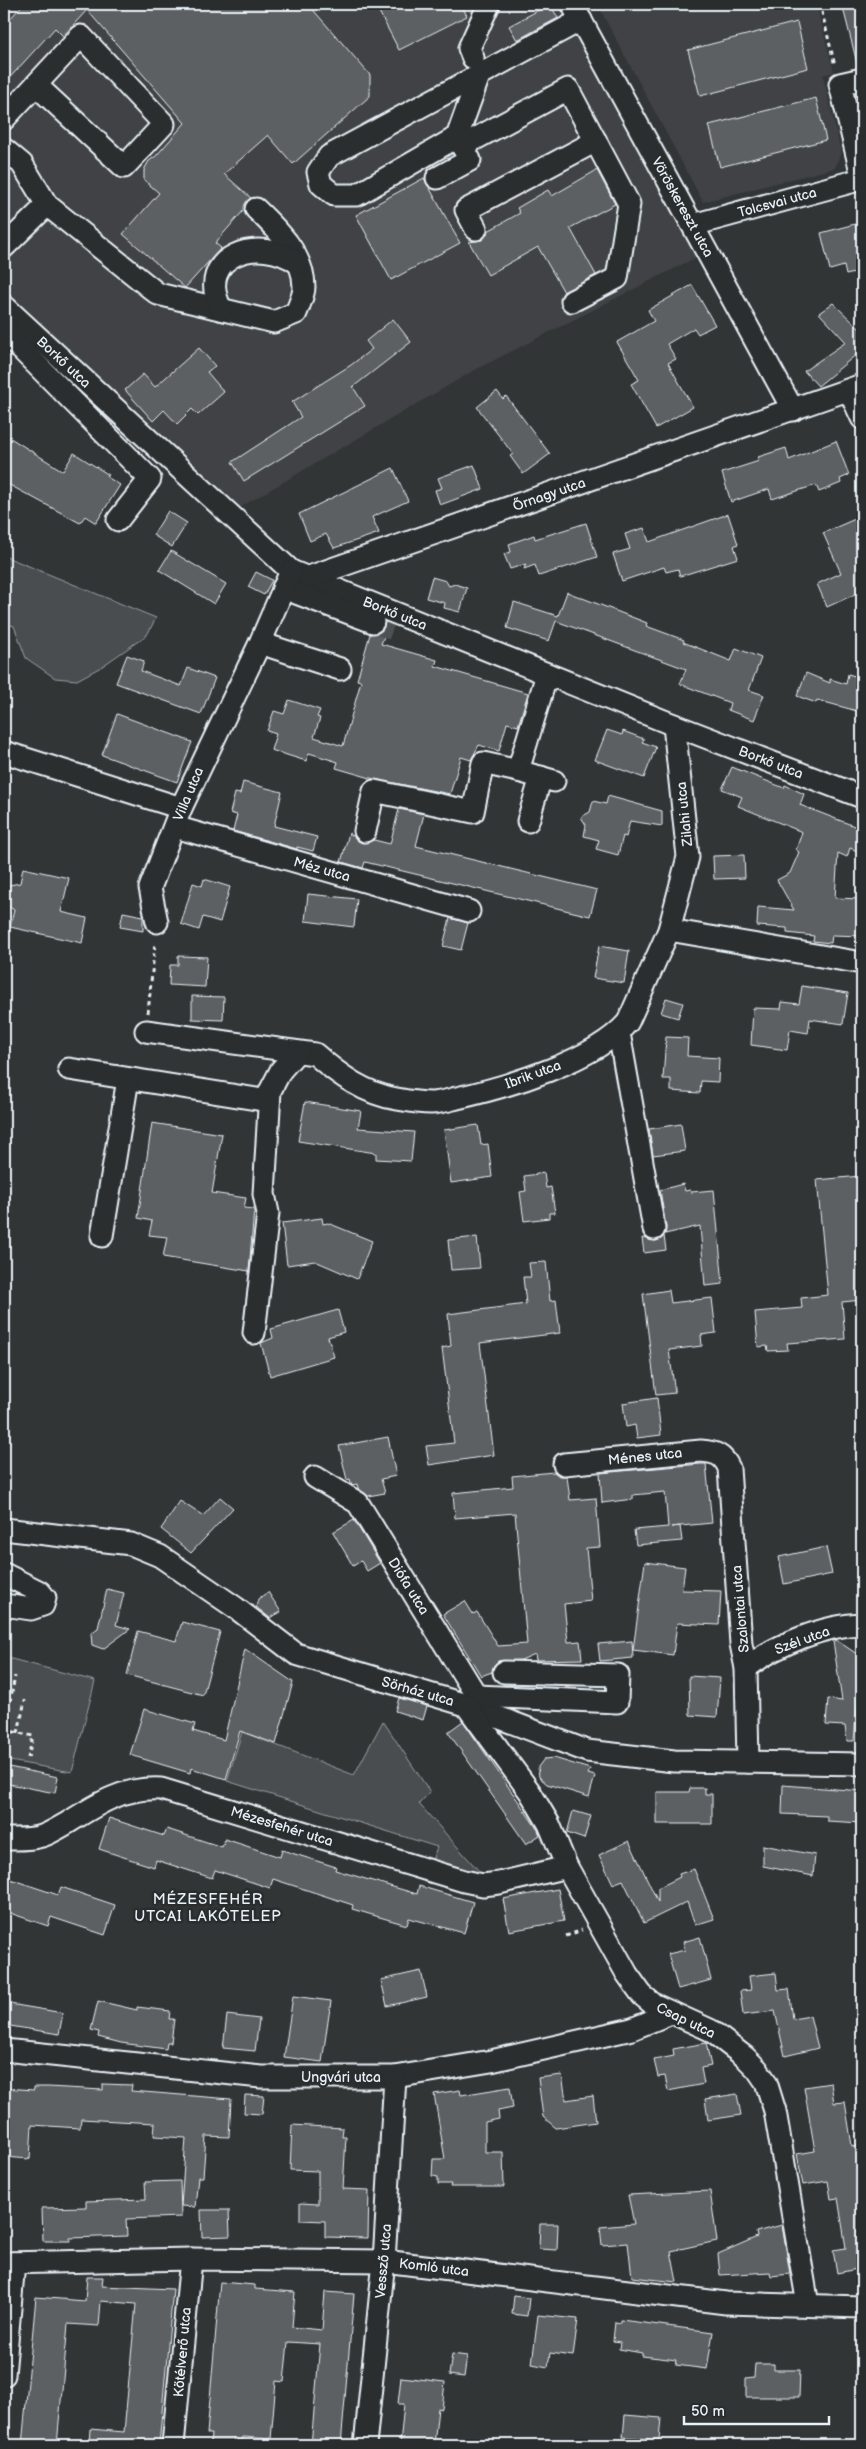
<svg xmlns="http://www.w3.org/2000/svg" width="866" height="2449" viewBox="0 0 866 2449" font-family="'Balsamiq Sans',sans-serif">
<style>
.built{fill:#3f4244}
.green{fill:#494d4f;stroke:#989fa4}
.building{fill:#5c6063;stroke:#e8f1f8}
.lines{fill:none;stroke-linecap:round;stroke-linejoin:round}
.minor-tunnel{stroke:#4d5153;stroke-width:21;stroke-dasharray:21 11;stroke-linecap:butt}
.minor-casing{stroke:#e8f1f8;stroke-width:25}
.path{stroke:#e8f1f8;stroke-width:3;stroke-dasharray:4 4;stroke-linecap:butt}
.minor{stroke:#2a2d2e;stroke-width:21}
.labels{text-anchor:middle;stroke-width:5;stroke-linejoin:round;paint-order:stroke}
.street-label{font-size:14px;fill:#e8f1f8;stroke:#2a2d2e}
.neighbourhood-label{font-size:15px;letter-spacing:1px;fill:#e8f1f8;stroke:#2a2d2e}
</style>
<rect width="100%" height="100%" fill="#323536"/>
<filter id="ink" filterUnits="userSpaceOnUse"><feTurbulence type="fractalNoise" baseFrequency=".02" numOctaves="2"/><feDisplacementMap in="SourceGraphic" scale="10" xChannelSelector="R" yChannelSelector="G"/><feConvolveMatrix kernelMatrix="1 2 1 2 8 2 1 2 1" color-interpolation-filters="sRGB"/></filter>
<g filter="url(#ink)">
<!-- built -->
<g class="built">
<polygon points="4,4 562,4 699,256 473,371 222,518 4,313"/>
<polygon points="604,4 816,4 834,72 823,75 841,152 835,168 703,202 601,11"/>
</g>
<!-- green -->
<g class="green">
<polygon points="4,556 156,618 147,635 101,667 77,680 55,678 26,658 14,626 4,623"/>
<polygon points="4,1657 95,1681 72,1772 4,1760"/>
<polygon points="383,1721 430,1792 419,1804 479,1871 474,1875 431,1863 437,1847 227,1781 242,1732 354,1775"/>
</g>
<!-- building -->
<g class="building">
<polygon points="23,4 308,4 370,75 370,96 293,164 268,135 224,174 251,198 247,201 244,210 215,243 221,248 185,288 123,234 159,193 144,180 144,170 149,161 156,156 185,123 87,10 63,36 55,28 4,84 4,26"/>
<polygon points="375,4 461,4 467,16 399,50"/>
<polygon points="550,4 558,18 517,40 509,26"/>
<polygon points="842,4 862,4 862,63 857,63"/>
<polygon points="797,22 808,68 700,96 688,50"/>
<polygon points="816,98 826,140 720,167 709,125"/>
<polygon points="597,170 615,204 570,228 596,275 564,292 538,247 488,275 469,242 482,240 488,231 520,213 517,208 548,190 552,196"/>
<polygon points="424,178 460,243 391,280 356,215"/>
<polygon points="855,224 862,251 862,261 858,262 861,271 846,275 844,266 830,270 821,233"/>
<polygon points="692,285 715,325 698,334 694,328 667,344 676,359 668,363 693,407 656,428 631,384 639,380 617,342 654,321 648,310"/>
<polygon points="833,303 862,331 862,359 857,354 818,386 804,371 846,342 819,313"/>
<polygon points="393,319 411,342 353,387 365,406 244,481 232,462 301,417 292,402 351,365 372,349 366,341"/>
<polygon points="199,348 215,366 207,372 224,392 198,415 192,409 177,424 164,410 153,421 125,390 143,374 155,387"/>
<polygon points="497,391 503,399 506,396 550,454 523,474 510,456 513,454 477,407"/>
<polygon points="4,434 63,471 74,453 109,475 107,477 120,485 96,523 85,516 80,523 4,482"/>
<polygon points="836,441 849,475 840,479 841,483 819,492 816,485 772,499 769,489 731,502 722,473 759,461 758,457 786,448 789,460"/>
<polygon points="474,465 483,489 440,505 435,490 442,488 438,478"/>
<polygon points="393,468 408,501 372,517 379,533 334,548 326,534 310,541 299,514"/>
<polygon points="168,511 187,523 172,547 153,535"/>
<polygon points="728,514 738,544 734,546 738,558 680,576 678,569 666,572 664,567 622,581 613,554 630,549 625,534 644,528 649,542"/>
<polygon points="862,516 862,591 827,607 817,584 841,573 823,533"/>
<polygon points="586,523 597,557 539,576 535,565 524,569 526,564 510,569 504,554 511,552 509,544 534,535 535,539"/>
<polygon points="171,551 226,584 214,604 159,570"/>
<polygon points="256,572 272,580 264,595 248,587"/>
<polygon points="432,577 446,581 449,586 455,584 467,588 460,612 444,608 445,603 426,598"/>
<polygon points="567,592 647,623 646,626 684,640 683,642 731,661 736,648 761,658 749,690 764,695 754,720 728,710 730,703 680,684 686,669 556,621 549,641 507,628 514,602 558,616"/>
<polygon points="385,622 389,624 381,644 437,660 435,666 528,693 518,726 507,723 499,751 479,745 471,760 461,757 450,794 374,779 336,768 338,762 309,753 306,761 271,750 276,734 267,731 274,711 284,714 289,700 320,710 317,717 320,718 314,737 343,746 361,681 357,680 370,634 380,632"/>
<polygon points="127,655 144,661 141,671 181,686 188,668 215,678 201,714 116,683"/>
<polygon points="806,673 830,683 830,679 846,684 848,674 862,678 862,693 857,711 817,700 816,703 797,696"/>
<polygon points="117,714 192,742 177,782 102,755"/>
<polygon points="607,730 622,735 623,731 644,739 642,742 656,747 644,778 595,760"/>
<polygon points="732,767 784,788 785,785 804,794 800,805 862,829 862,853 850,848 847,857 838,853 835,898 862,899 862,936 832,935 831,943 813,941 814,936 787,933 787,928 757,926 758,907 794,910 777,880 790,873 799,852 796,850 802,832 738,806 742,797 722,789"/>
<polygon points="243,782 282,792 274,826 317,837 313,851 297,847 297,849 233,831 237,815 230,813 235,793 240,794"/>
<polygon points="608,796 662,811 662,826 630,821 626,837 623,836 618,855 596,849 599,840 584,836 586,825 581,817 590,812 593,801 606,804"/>
<polygon points="399,809 424,814 416,846 597,890 590,916 365,862 363,868 341,862 349,833 362,843 374,840 390,844"/>
<polygon points="744,855 745,878 714,879 713,856"/>
<polygon points="23,868 69,878 61,912 87,918 82,943 10,927 14,910 5,904 4,893 9,885 20,883"/>
<polygon points="204,879 230,887 220,922 203,917 199,930 181,924 193,883 202,886"/>
<polygon points="308,894 357,899 354,927 305,921"/>
<polygon points="123,912 143,916 143,931 120,927"/>
<polygon points="450,918 468,923 461,950 443,946"/>
<polygon points="599,946 629,951 624,983 593,978"/>
<polygon points="178,956 207,957 205,987 169,985 170,965 178,965"/>
<polygon points="802,986 848,993 843,1024 810,1019 808,1033 790,1030 787,1050 751,1045 753,1008 781,1009 782,1002 799,1004"/>
<polygon points="192,996 224,997 223,1020 192,1019"/>
<polygon points="666,998 683,1003 678,1018 661,1013"/>
<polygon points="666,1037 688,1038 687,1056 719,1058 718,1082 701,1081 700,1093 671,1091 671,1079 663,1079"/>
<polygon points="305,1102 361,1111 358,1128 414,1132 411,1161 376,1159 376,1153 298,1141"/>
<polygon points="152,1123 222,1134 212,1193 246,1198 244,1208 254,1209 249,1271 163,1257 167,1237 149,1235 152,1221 138,1218"/>
<polygon points="681,1124 685,1151 653,1155 649,1129"/>
<polygon points="478,1125 481,1145 488,1144 492,1177 451,1183 444,1130"/>
<polygon points="544,1173 546,1188 551,1187 555,1213 549,1213 549,1218 524,1221 520,1192 526,1191 524,1176"/>
<polygon points="861,1176 862,1300 842,1302 845,1339 787,1343 788,1350 768,1351 767,1346 758,1347 755,1312 802,1308 801,1298 828,1295 817,1180"/>
<polygon points="683,1184 685,1191 690,1190 691,1192 714,1190 723,1284 705,1286 700,1226 665,1234 666,1227 660,1190"/>
<polygon points="322,1218 323,1224 328,1223 372,1241 357,1279 315,1261 287,1265 282,1223"/>
<polygon points="664,1236 666,1250 644,1253 642,1238 656,1241"/>
<polygon points="477,1237 480,1268 451,1270 448,1240"/>
<polygon points="546,1262 550,1301 556,1300 560,1333 480,1343 494,1455 429,1465 426,1446 454,1443 442,1348 451,1346 448,1314 526,1304 523,1277 531,1277 529,1263"/>
<polygon points="669,1290 671,1303 712,1298 716,1333 701,1335 702,1346 669,1350 675,1393 656,1395 643,1294"/>
<polygon points="338,1310 344,1332 328,1337 334,1357 270,1376 261,1343 273,1338 271,1329"/>
<polygon points="657,1398 661,1435 637,1438 635,1425 626,1427 623,1403"/>
<polygon points="388,1437 396,1476 381,1479 385,1493 368,1496 358,1488 357,1484 352,1485 350,1479 347,1480 339,1446"/>
<polygon points="701,1464 706,1464 712,1523 671,1527 680,1526 682,1541 636,1545 634,1530 668,1527 665,1492 633,1495 633,1499 602,1503 600,1473"/>
<polygon points="554,1472 559,1476 567,1476 570,1500 596,1498 600,1547 586,1548 591,1601 564,1604 568,1642 580,1641 582,1659 536,1660 535,1654 521,1660 498,1661 494,1665 492,1672 481,1676 443,1614 465,1601 473,1614 477,1612 498,1646 527,1644 515,1513 455,1518 453,1493 513,1487 512,1476"/>
<polygon points="220,1497 233,1508 191,1553 161,1529 180,1501 203,1516"/>
<polygon points="354,1520 380,1563 367,1571 361,1561 353,1566 333,1532"/>
<polygon points="826,1547 832,1574 784,1584 779,1557"/>
<polygon points="645,1562 685,1567 682,1590 721,1591 719,1625 677,1623 673,1655 633,1650"/>
<polygon points="107,1589 124,1593 116,1625 130,1629 103,1649 92,1645 91,1633 98,1628"/>
<polygon points="268,1592 281,1612 270,1618 256,1607 258,1599"/>
<polygon points="182,1622 220,1632 203,1695 127,1675 138,1631 176,1641"/>
<polygon points="836,1640 857,1654 861,1695 858,1696 854,1741 847,1741 845,1726 826,1725 828,1699 842,1701 833,1641"/>
<polygon points="632,1641 633,1658 600,1661 598,1644"/>
<polygon points="245,1649 293,1682 276,1744 240,1731 226,1779 191,1768 190,1773 130,1755 144,1709 195,1724 193,1731 224,1740"/>
<polygon points="689,1676 720,1678 717,1717 690,1715"/>
<polygon points="399,1698 427,1706 423,1720 395,1711"/>
<polygon points="463,1721 538,1830 540,1835 526,1844 448,1732"/>
<polygon points="554,1758 590,1769 588,1774 595,1776 589,1797 547,1784 539,1777 538,1767 544,1759"/>
<polygon points="4,1766 58,1777 55,1793 4,1783"/>
<polygon points="783,1785 862,1791 862,1823 827,1821 827,1816 782,1814"/>
<polygon points="690,1788 705,1788 705,1794 712,1794 712,1824 657,1824 657,1792 689,1792"/>
<polygon points="573,1811 591,1816 584,1839 567,1833"/>
<polygon points="109,1818 164,1836 167,1829 222,1847 225,1839 280,1857 282,1850 336,1867 335,1870 417,1894 419,1886 473,1902 464,1933 409,1918 407,1925 352,1909 353,1905 273,1879 270,1888 215,1870 212,1878 156,1860 154,1867 99,1849"/>
<polygon points="629,1841 658,1902 658,1888 680,1877 679,1874 694,1869 714,1919 695,1925 687,1902 644,1923 623,1880 613,1884 599,1855"/>
<polygon points="763,1845 815,1855 813,1876 763,1866"/>
<polygon points="4,1877 58,1895 61,1887 115,1905 105,1935 51,1917 48,1926 4,1911"/>
<polygon points="558,1889 564,1921 509,1931 503,1899"/>
<polygon points="700,1937 711,1980 678,1989 668,1954 685,1950 683,1942"/>
<polygon points="421,1971 427,1997 387,2006 381,1980"/>
<polygon points="776,1973 778,1990 789,1989 793,2019 810,2016 818,2048 785,2056 775,2011 743,2015 740,1991 751,1990 749,1976"/>
<polygon points="293,1996 331,2001 322,2062 284,2057"/>
<polygon points="98,2001 137,2010 137,2007 170,2011 169,2019 174,2019 171,2043 167,2043 166,2049 121,2043 98,2037 99,2032 91,2030"/>
<polygon points="4,2003 63,2013 59,2034 4,2025"/>
<polygon points="227,2015 259,2019 255,2051 223,2048"/>
<polygon points="706,2043 711,2066 701,2068 704,2084 668,2091 665,2076 658,2077 654,2060 674,2056 673,2049"/>
<polygon points="562,2075 566,2100 593,2096 596,2122 556,2128 543,2117 538,2078"/>
<polygon points="831,2083 834,2103 845,2102 852,2146 862,2144 862,2268 837,2273 833,2250 846,2248 838,2198 831,2199 828,2181 803,2185 797,2154 815,2151 804,2087"/>
<polygon points="103,2084 132,2085 131,2091 231,2099 229,2137 206,2136 203,2177 198,2177 195,2207 181,2206 186,2138 154,2136 155,2123 81,2119 80,2128 32,2125 30,2159 4,2157 4,2088 34,2090 34,2087 48,2087 103,2090"/>
<polygon points="510,2087 513,2108 498,2111 499,2119 485,2122 485,2152 503,2152 504,2187 450,2187 451,2184 438,2184 438,2177 432,2176 433,2159 445,2159 434,2094 460,2090 461,2095"/>
<polygon points="737,2094 741,2115 708,2120 705,2099"/>
<polygon points="245,2095 264,2096 262,2114 244,2113"/>
<polygon points="292,2125 343,2128 342,2137 346,2137 343,2189 369,2190 368,2238 325,2237 325,2221 300,2220 300,2203 318,2204 318,2171 290,2170"/>
<polygon points="180,2181 181,2217 126,2219 127,2236 70,2238 70,2241 43,2241 42,2208 86,2207 86,2201 146,2199 145,2182"/>
<polygon points="710,2191 717,2241 671,2251 677,2282 632,2277 628,2243 602,2245 600,2227 634,2224 628,2195"/>
<polygon points="201,2210 229,2210 230,2236 202,2237"/>
<polygon points="540,2224 558,2224 557,2250 539,2249"/>
<polygon points="782,2225 790,2274 771,2276 770,2272 720,2275 718,2254 757,2237 756,2232"/>
<polygon points="87,2277 103,2277 102,2286 173,2289 159,2445 89,2445 90,2429 124,2432 136,2304 101,2301 99,2326 68,2324 57,2445 22,2445 36,2297 85,2301"/>
<polygon points="220,2282 255,2285 255,2289 295,2292 292,2327 322,2330 325,2292 354,2294 341,2445 311,2445 320,2344 288,2342 284,2382 276,2381 271,2439 243,2437 242,2445 210,2445 211,2434 207,2434"/>
<polygon points="514,2296 529,2298 527,2316 512,2314"/>
<polygon points="538,2315 578,2319 573,2356 550,2353 548,2367 532,2364"/>
<polygon points="621,2320 713,2332 707,2369 676,2365 677,2360 642,2356 642,2353 619,2349 620,2342 613,2341 615,2322 621,2323"/>
<polygon points="452,2354 467,2356 464,2377 449,2375"/>
<polygon points="755,2364 774,2364 774,2370 800,2370 799,2397 746,2397 746,2378 754,2377"/>
<polygon points="401,2377 445,2382 442,2409 438,2408 434,2445 400,2445 404,2404 398,2404"/>
<polygon points="625,2415 661,2418 659,2440 623,2437"/>
</g>
<g class="lines">
<!-- minor-tunnel -->
<polyline class="minor-tunnel" points="373,622 396,631"/>
<defs>
<g id="minor">
<polyline points="572,4 793,410"/>
<polyline points="473,58 469,48 489,4"/>
<polyline points="480,73 457,137 357,195 334,195 321,184 318,172 329,156 581,20"/>
<polyline points="862,79 840,84 862,176"/>
<polyline points="4,119 81,36 164,124 124,167 36,85"/>
<polyline points="462,146 568,89 629,204 617,278 572,301"/>
<path d="M4,149L22,164L47,205L158,294L274,322L296,313C299,305 304,295 304,287C304,255 277,229 256,209"/>
<polyline points="437,178 470,160 457,137"/>
<polyline points="693,225 862,179"/>
<polyline points="476,229 466,210 596,141"/>
<polyline points="4,247 47,205"/>
<polyline points="4,306 291,571 674,725 862,797"/>
<path d="M221,309C194,256 259,234 298,263"/>
<polyline points="4,324 10,338 150,479 118,520"/>
<polyline points="849,390 862,418"/>
<polyline points="306,578 862,385"/>
<polyline points="283,588 373,622"/>
<polyline points="260,643 340,669"/>
<polyline points="547,674 518,771 554,781"/>
<polyline points="4,752 181,808"/>
<polyline points="528,821 541,777"/>
<polyline points="175,827 469,911"/>
<polyline points="365,831 374,791 473,812 483,763 518,771"/>
<polyline points="157,922 150,888 181,808 260,643 291,571"/>
<polyline points="669,930 862,963"/>
<path d="M146,1031L315,1054C339,1075 365,1094 397,1099C408,1101 420,1103 431,1103C440,1103 449,1100 457,1098C506,1087 595,1061 628,1022L669,930L688,857L674,725"/>
<polyline points="619,1033 654,1229"/>
<polyline points="69,1069 269,1101"/>
<polyline points="102,1236 128,1079"/>
<polyline points="254,1333 268,1213 264,1194 270,1091 281,1070 297,1052"/>
<path d="M564,1464L701,1451C716,1452 723,1455 729,1468L741,1644L746,1668L748,1762"/>
<polyline points="315,1477 358,1503 487,1713"/>
<polyline points="4,1529 131,1544 160,1556 236,1608 296,1654 466,1705 587,1751 674,1761 862,1764"/>
<polyline points="4,1574 40,1592 45,1598 43,1605 31,1609 4,1605"/>
<path d="M746,1668C775,1645 825,1625 862,1624"/>
<polyline points="477,1696 617,1702 618,1675 504,1672"/>
<polyline points="466,1705 530,1792 549,1824 567,1867 599,1924 627,1974 642,1995 653,2004 710,2030 745,2057 757,2069 766,2082 775,2111 808,2305"/>
<path d="M4,1839C17,1839 29,1840 42,1836C51,1833 60,1827 69,1822C99,1803 124,1787 161,1789L464,1881L483,1885L499,1883L567,1867"/>
<polyline points="4,2050 261,2077 395,2077 491,2061 632,2029 671,2013"/>
<polyline points="4,2263 191,2259 384,2261 726,2303 862,2307"/>
<polyline points="4,2375 14,2263"/>
<polyline points="173,2445 191,2259"/>
<polyline points="365,2445 384,2261 395,2077"/>
</g>
</defs>
<!-- minor casing -->
<use href="#minor" class="minor-casing"/>
<!-- path -->
<g class="path">
<polyline points="820,4 835,66"/>
<polyline points="4,14 13,4"/>
<polyline points="148,1013 155,942"/>
<polyline points="5,1730 33,1736 28,1758"/>
<polyline points="4,1733 15,1676"/>
<polyline points="18,1733 25,1700"/>
<polyline points="566,1936 582,1930"/>
</g>
<!-- minor -->
<use href="#minor" class="minor"/>
</g>
</g>
<g class="labels">
<!-- street labels -->
<g class="street-label">
<text transform="translate(777 202) rotate(-15)" y="5">Tolcsvai utca</text>
<text transform="translate(683 207) rotate(61)" y="5">Vöröskereszt utca</text>
<text transform="translate(64 362) rotate(43)" y="5">Borkő utca</text>
<text transform="translate(549 494) rotate(-19)" y="5">Őrnagy utca</text>
<text transform="translate(395 613) rotate(22)" y="5">Borkő utca</text>
<text transform="translate(771 762) rotate(21)" y="5">Borkő utca</text>
<text transform="translate(188 794) rotate(-67)" y="5">Villa utca</text>
<text transform="translate(684 814) rotate(-96)" y="5">Zilahi utca</text>
<text transform="translate(322 869) rotate(16)" y="5">Méz utca</text>
<text transform="translate(533 1074) rotate(-20)" y="5">Ibrik utca</text>
<text transform="translate(645 1456) rotate(-6)" y="5">Ménes utca</text>
<text transform="translate(409 1586) rotate(58)" y="5">Diófa utca</text>
<text transform="translate(740 1609) rotate(-95)" y="5">Szalontai utca</text>
<text transform="translate(802 1640) rotate(-20)" y="5">Szél utca</text>
<text transform="translate(418 1691) rotate(16)" y="5">Sörház utca</text>
<text transform="translate(282 1826) rotate(17)" y="5">Mézesfehér utca</text>
<text transform="translate(686 2020) rotate(26)" y="5">Csap utca</text>
<text x="341" y="2082">Ungvári utca</text>
<text transform="translate(383 2261) rotate(-85)" y="5">Vessző utca</text>
<text transform="translate(434 2267) rotate(7)" y="5">Komló utca</text>
<text transform="translate(182 2352) rotate(-85)" y="5">Kötélverő utca</text>
</g>
<!-- neighbourhood labels -->
<g class="neighbourhood-label">
<text x="208" y="1904">MÉZESFEHÉR<tspan x="208" dy="17">UTCAI LAKÓTELEP</tspan></text>
</g>
</g>
<!-- margin -->
<rect width="866" height="2449" fill="none" stroke="#2a2d2e" stroke-width="20"/>
<rect x="10" y="10" width="846" height="2429" fill="none" stroke="#e8f1f8" stroke-width="2" filter="url(#ink)"/>
<!-- scale -->
<path d="M684 2416v8h145v-8" fill="none" stroke="#e8f1f8" stroke-width="2.5"/>
<text x="691" y="2416" font-size="15" fill="#e8f1f8" stroke="#2a2d2e" stroke-width="4" paint-order="stroke">50 m</text>
</svg>
